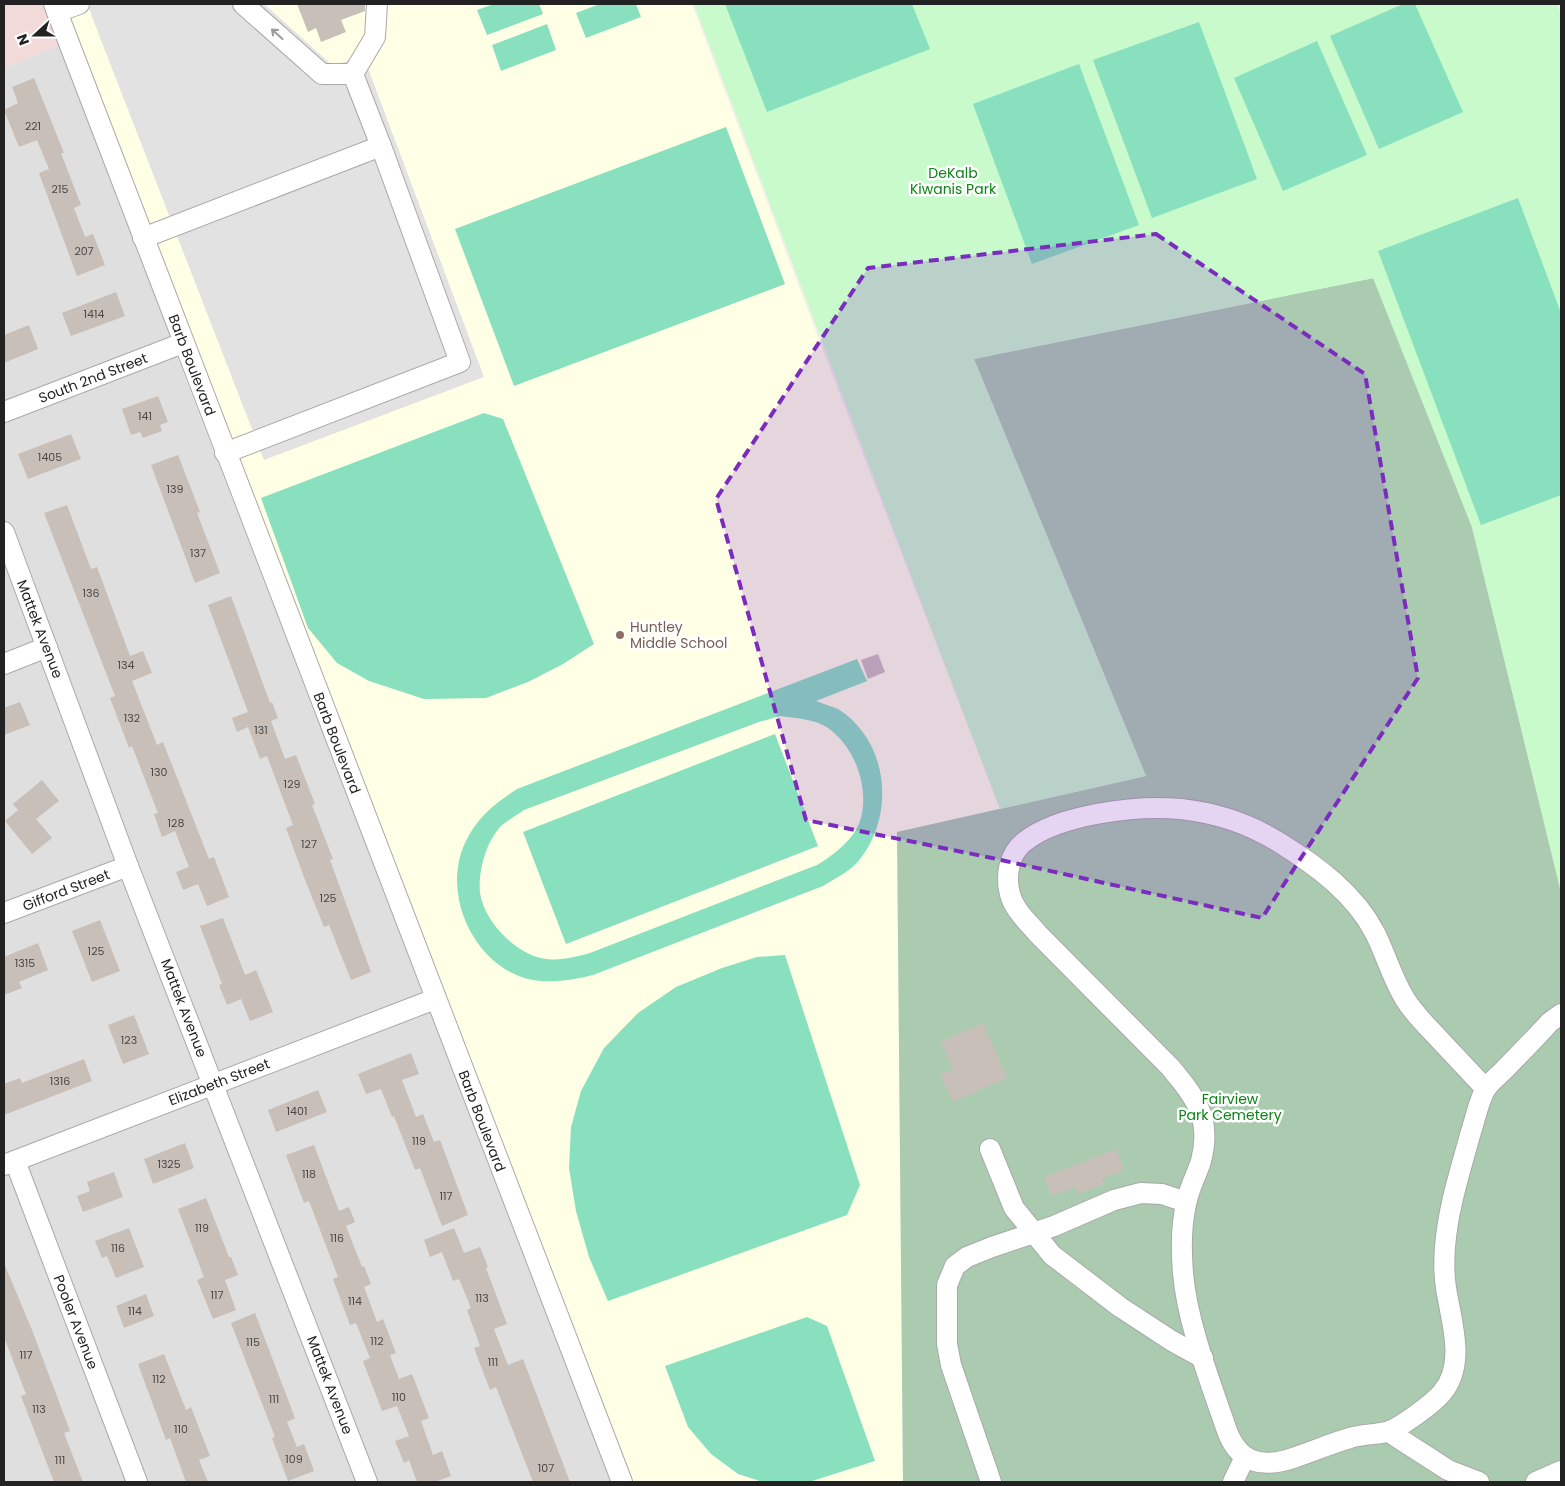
<svg xmlns="http://www.w3.org/2000/svg" width="1565" height="1486" viewBox="0 0 1565 1486" font-family="Poppins,sans-serif">
<style>
.residential{fill:#e0dfdf}
.commercial{fill:#f2dad9}
.education{fill:#ffffe5}
.cemetery{fill:#aacbaf}
.park{fill:#c8facc}
.pitch{fill:#88e0be;fill-rule:evenodd}
.parking{fill:#e2e2e2}
.building{fill:#c7bfb8}
.lines{fill:none;stroke-linecap:round;stroke-linejoin:round}
.minor-casing{stroke:#a9a9a9;stroke-width:22}
.minor{stroke:#fff;stroke-width:20}
.oneway{stroke:#9c9c9c}
.marked{fill:#7b2cbf;fill-opacity:0.2;stroke:#7b2cbf;stroke-width:4;stroke-dasharray:10 6;stroke-linejoin:round}
.education-dot{fill:#8d6e63;stroke:#fff;stroke-width:2}
.labels{text-anchor:middle;stroke-width:5;stroke-linejoin:round;paint-order:stroke}
.number-label{font-size:11px;fill:#4b4948}
.park-label{font-size:14px;fill:#0c8416;stroke:#fff}
.street-label{font-size:14px;fill:#222;stroke:#fff}
.education-label{font-size:14px;fill:#785e54;stroke:#fff;text-anchor:start}
</style>
<rect width="100%" height="100%" fill="#f2efe9"/>
<!-- residential -->
<g class="residential">
<polygon points="62,44 179,340 4,405 4,68"/>
<polygon points="176,354 613,1482 4,1482 4,420"/>
</g>
<!-- commercial -->
<polygon class="commercial" points="4,4 45,4 62,44 4,68"/>
<!-- education -->
<polygon class="education" points="65,4 692,4 839,392 1000,809 897,832 903,1482 633,1482"/>
<!-- cemetery -->
<polygon class="cemetery" points="1374,278 1472,527 1561,892 1561,1482 903,1482 897,832 1146,776 974,359"/>
<!-- park -->
<polygon class="park" points="694,4 1557,4 1561,14 1561,892 1472,527 1373,278 974,359 1146,776 1000,809"/>
<!-- pitch -->
<g class="pitch">
<polygon points="494,4 539,4 543,14 487,35 477,10"/>
<polygon points="600,4 636,4 641,17 586,38 576,13"/>
<polygon points="725,4 912,4 930,49 767,112"/>
<polygon points="1403,4 1415,4 1463,112 1379,149 1330,36"/>
<polygon points="1199,22 1257,179 1152,218 1093,60"/>
<polygon points="547,24 556,50 501,71 492,45"/>
<polygon points="1317,41 1367,155 1283,191 1234,78"/>
<polygon points="1079,64 1139,225 1032,264 973,104"/>
<polygon points="726,127 785,284 514,386 455,229"/>
<polygon points="1518,198 1561,313 1561,495 1481,525 1378,251"/>
<polygon points="484,413 503,419 594,644 563,664 528,682 486,698 424,699 369,681 337,663 308,628 261,498"/>
<path d="M857,659L867,681L816,701C823,704 831,706 838,709C888,740 896,814 860,859C851,871 836,878 823,886L593,975C572,980 550,984 528,979C474,965 441,894 465,843C477,817 494,804 517,789ZM780,716C795,718 815,719 828,728C855,747 869,787 861,818C855,839 835,854 817,865L590,953C575,957 557,962 541,958C514,952 484,921 480,893C478,871 486,841 502,825C508,820 517,815 524,810L759,722Z"/>
<polygon points="775,734 818,846 566,944 523,832"/>
<polygon points="785,955 860,1185 847,1215 608,1301 589,1257 576,1211 569,1168 571,1127 581,1091 604,1048 638,1013 676,987 722,968 757,957"/>
<polygon points="807,1317 827,1326 875,1461 809,1482 763,1482 738,1474 711,1454 688,1427 665,1366"/>
</g>
<!-- parking -->
<polygon class="parking" points="87,4 264,4 333,66 363,55 484,377 264,460"/>
<!-- building -->
<g class="building">
<polygon points="297,4 365,4 365,11 341,20 346,32 321,42 316,28 308,32"/>
<polygon points="34,78 64,153 61,153 81,205 74,208 85,237 93,234 105,265 77,276 39,173 49,169 37,140 19,147 4,110 18,103 12,87"/>
<polygon points="116,292 125,316 71,336 62,313"/>
<polygon points="29,325 38,349 4,363 4,335"/>
<polygon points="158,396 168,422 160,425 162,431 143,438 140,432 131,435 122,409"/>
<polygon points="71,434 81,459 28,479 18,454"/>
<polygon points="178,455 200,512 197,513 220,573 195,583 151,465"/>
<polygon points="67,505 91,569 97,567 130,656 143,651 152,673 132,681 157,745 163,742 209,859 214,857 229,897 207,906 198,884 183,890 176,872 189,867 175,831 162,837 154,814 158,813 132,746 129,748 110,698 115,696 44,513"/>
<polygon points="231,596 270,703 272,702 278,718 271,721 285,759 296,755 315,804 312,805 333,859 330,860 371,972 351,980 329,925 324,927 305,880 286,828 293,825 267,756 260,759 248,727 237,732 232,718 248,712 208,605"/>
<polygon points="878,654 885,672 868,679 861,660"/>
<polygon points="20,702 30,725 4,735 4,708"/>
<polygon points="42,780 59,801 36,819 52,838 32,854 5,821 18,810 13,804"/>
<polygon points="223,918 245,975 256,970 273,1012 250,1021 241,999 227,1005 219,985 222,984 200,926"/>
<polygon points="100,920 120,971 92,982 72,931"/>
<polygon points="38,943 48,970 19,982 22,988 4,995 4,957"/>
<polygon points="134,1015 149,1054 123,1064 108,1025"/>
<polygon points="983,1023 1007,1078 953,1102 940,1074 953,1069 941,1041"/>
<polygon points="411,1053 419,1074 402,1080 416,1117 423,1114 434,1142 440,1140 468,1215 442,1226 420,1168 415,1170 394,1116 392,1117 381,1089 366,1094 358,1074"/>
<polygon points="84,1059 92,1081 4,1115 4,1084 20,1078 22,1083"/>
<polygon points="318,1090 327,1112 276,1132 268,1110"/>
<polygon points="185,1143 194,1168 153,1184 144,1159"/>
<polygon points="314,1145 339,1211 349,1207 355,1222 346,1226 362,1267 364,1266 371,1284 364,1287 377,1322 383,1319 396,1353 390,1355 399,1379 412,1374 429,1418 421,1421 433,1455 442,1451 451,1476 435,1482 417,1482 409,1460 404,1463 395,1441 409,1436 397,1406 382,1411 363,1361 370,1358 356,1323 350,1325 333,1279 338,1277 309,1201 304,1203 286,1155"/>
<polygon points="1116,1149 1124,1170 1102,1179 1104,1184 1078,1194 1075,1187 1052,1196 1044,1177"/>
<polygon points="114,1172 123,1197 83,1212 77,1196 90,1191 87,1182"/>
<polygon points="206,1198 229,1257 231,1257 238,1275 225,1280 236,1310 213,1319 197,1280 204,1277 178,1209"/>
<polygon points="129,1228 144,1267 116,1278 107,1256 102,1258 95,1241"/>
<polygon points="454,1228 464,1253 480,1247 488,1267 486,1268 507,1324 494,1329 508,1365 523,1359 570,1482 533,1482 496,1387 490,1390 474,1348 480,1346 467,1310 471,1308 459,1279 453,1281 442,1252 430,1257 424,1240"/>
<polygon points="4,1263 32,1330 70,1431 64,1433 83,1482 54,1482 21,1396 26,1394 4,1337"/>
<polygon points="146,1294 154,1316 124,1328 116,1306"/>
<polygon points="255,1313 295,1418 287,1422 297,1447 304,1444 314,1471 288,1481 272,1438 275,1437 231,1323"/>
<polygon points="164,1354 186,1410 191,1407 210,1456 199,1460 208,1482 186,1482 170,1438 166,1440 138,1364"/>
</g>
<g class="lines">
<defs>
<g id="minor">
<polyline points="54,4 622,1482"/>
<polyline points="57,12 79,4"/>
<polyline points="353,74 375,37 377,4"/>
<polyline points="143,238 381,146 353,74 322,74 243,4"/>
<polyline points="4,412 183,343"/>
<polyline points="225,453 460,362 381,146"/>
<polyline points="4,532 128,866 367,1482"/>
<polyline points="4,664 47,647"/>
<polyline points="4,913 128,866"/>
<path d="M1486,1089C1470,1072 1455,1056 1439,1039C1427,1026 1414,1014 1405,999C1392,978 1386,955 1375,933C1355,894 1317,866 1280,843C1250,824 1217,813 1181,809C1137,805 1059,814 1024,842C1009,854 1005,876 1010,894C1014,910 1028,922 1038,934L1170,1067C1196,1098 1212,1119 1201,1161C1197,1174 1190,1186 1187,1200C1181,1223 1181,1249 1183,1273C1187,1322 1210,1381 1226,1428C1238,1464 1263,1469 1296,1457C1314,1451 1332,1443 1350,1438C1362,1434 1374,1435 1386,1432C1399,1429 1432,1404 1441,1394C1467,1365 1451,1321 1446,1288C1444,1275 1444,1260 1445,1247C1448,1208 1460,1172 1470,1135C1475,1120 1478,1103 1485,1090C1489,1083 1497,1077 1503,1071C1519,1055 1534,1039 1550,1022L1561,1014"/>
<polyline points="990,1149 1014,1208 1052,1255 1120,1307 1172,1341 1203,1358"/>
<polyline points="15,1161 137,1482"/>
<polyline points="4,1165 435,999"/>
<polyline points="1389,1432 1448,1470 1479,1482"/>
<polyline points="991,1482 951,1365 947,1344 947,1285 955,1266 967,1257 992,1247 1054,1226 1114,1200 1141,1193 1162,1194 1186,1202"/>
<polyline points="1233,1482 1245,1457"/>
<polyline points="1536,1482 1561,1471"/>
</g>
</defs>
<!-- minor casing -->
<use href="#minor" class="minor-casing"/>
<!-- minor -->
<use href="#minor" class="minor"/>
</g>
<!-- one-way arrows -->
<defs><path id="oneway-shaft" d="M-6 0H5M1.5-3L5.5 0L1.5 3" fill="none" stroke-width="1.6" stroke-linecap="round" stroke-linejoin="round" transform="scale(1.25)"/></defs>
<use class="oneway" href="#oneway-shaft" transform="translate(277 34) rotate(-138)"/>
<!-- marked area -->
<path class="marked" d="M1156,234L1365,374L1418,678L1262,918L992,858L806,820L716,499L868,268Z"/>
<!-- markers -->
<circle class="education-dot" cx="620" cy="635" r="5"/>
<g class="labels">
<!-- number labels -->
<g class="number-label">
<text x="33" y="130">221</text>
<text x="60" y="193">215</text>
<text x="84" y="255">207</text>
<text x="94" y="318">1414</text>
<text x="145" y="420">141</text>
<text x="50" y="461">1405</text>
<text x="175" y="493">139</text>
<text x="198" y="557">137</text>
<text x="91" y="597">136</text>
<text x="126" y="669">134</text>
<text x="132" y="722">132</text>
<text x="261" y="734">131</text>
<text x="159" y="776">130</text>
<text x="292" y="788">129</text>
<text x="176" y="827">128</text>
<text x="309" y="848">127</text>
<text x="328" y="902">125</text>
<text x="96" y="955">125</text>
<text x="25" y="967">1315</text>
<text x="129" y="1044">123</text>
<text x="60" y="1085">1316</text>
<text x="297" y="1115">1401</text>
<text x="419" y="1145">119</text>
<text x="169" y="1168">1325</text>
<text x="309" y="1178">118</text>
<text x="446" y="1200">117</text>
<text x="202" y="1232">119</text>
<text x="337" y="1242">116</text>
<text x="118" y="1252">116</text>
<text x="217" y="1299">117</text>
<text x="482" y="1302">113</text>
<text x="355" y="1305">114</text>
<text x="135" y="1315">114</text>
<text x="377" y="1345">112</text>
<text x="253" y="1346">115</text>
<text x="26" y="1359">117</text>
<text x="493" y="1366">111</text>
<text x="159" y="1383">112</text>
<text x="399" y="1401">110</text>
<text x="274" y="1403">111</text>
<text x="39" y="1413">113</text>
<text x="181" y="1433">110</text>
<text x="294" y="1463">109</text>
<text x="60" y="1464">111</text>
<text x="546" y="1472">107</text>
</g>
<!-- park labels -->
<g class="park-label">
<text x="953" y="178">DeKalb<tspan x="953" dy="16">Kiwanis Park</tspan></text>
<text x="1230" y="1104">Fairview<tspan x="1230" dy="16">Park Cemetery</tspan></text>
</g>
<!-- street labels -->
<g class="street-label">
<text transform="translate(192 365) rotate(69)" y="5">Barb Boulevard</text>
<text transform="translate(93 378) rotate(-21)" y="5">South 2nd Street</text>
<text transform="translate(40 629) rotate(69)" y="5">Mattek Avenue</text>
<text transform="translate(337 743) rotate(69)" y="5">Barb Boulevard</text>
<text transform="translate(66 890) rotate(-21)" y="5">Gifford Street</text>
<text transform="translate(184 1008) rotate(69)" y="5">Mattek Avenue</text>
<text transform="translate(219 1082) rotate(-21)" y="5">Elizabeth Street</text>
<text transform="translate(482 1121) rotate(69)" y="5">Barb Boulevard</text>
<text transform="translate(76 1322) rotate(69)" y="5">Pooler Avenue</text>
<text transform="translate(330 1385) rotate(69)" y="5">Mattek Avenue</text>
</g>
<!-- education labels -->
<g class="education-label">
<text x="630" y="632">Huntley<tspan x="630" dy="16">Middle School</tspan></text>
</g>
</g>
<!-- border -->
<rect width="1565" height="1486" fill="none" stroke="#222222" stroke-width="10"/>
<!-- north arrow -->
<g transform="translate(35 35) rotate(249)" stroke="#ffffff" stroke-width="4" paint-order="stroke">
<path d="M0-4L9 19L0 12L-9 19Z" fill="#222222"/>
<text y="-8" font-size="14" font-weight="bold" text-anchor="middle" fill="#222222">N</text>
</g>
</svg>
